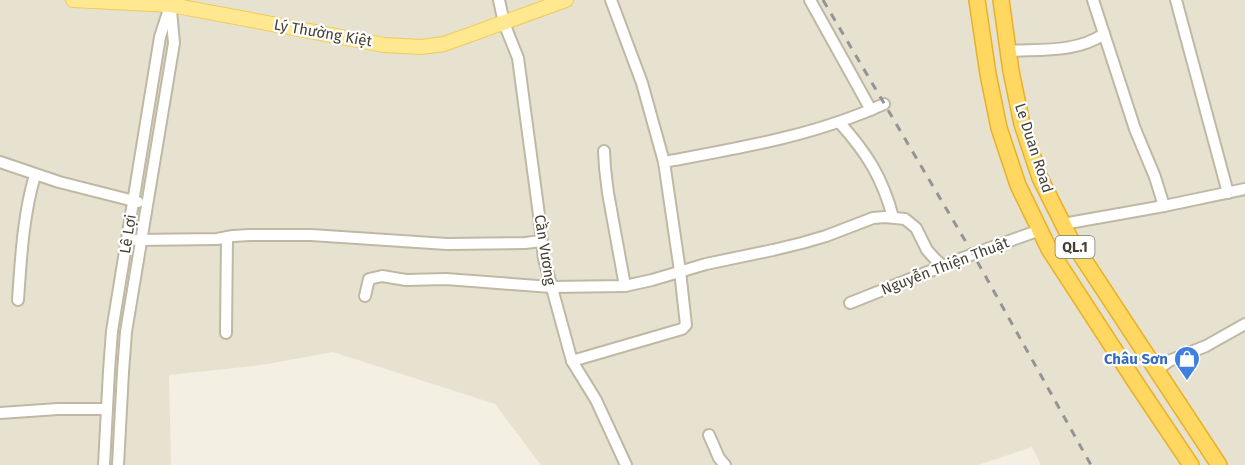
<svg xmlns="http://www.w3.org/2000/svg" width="1245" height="465" viewBox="0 0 1245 465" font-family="'Fira Sans',sans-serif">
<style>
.residential{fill:#e7e2d0}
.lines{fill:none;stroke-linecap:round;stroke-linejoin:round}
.minor-casing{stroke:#bfb8a4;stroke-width:14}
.major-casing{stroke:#edcc56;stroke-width:16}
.highway-casing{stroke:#e9b126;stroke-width:18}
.minor{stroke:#fff;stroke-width:10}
.major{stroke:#ffe88f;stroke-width:14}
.highway{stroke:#ffd761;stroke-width:15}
.rail{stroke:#949494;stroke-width:3;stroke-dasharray:8 8;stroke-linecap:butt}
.labels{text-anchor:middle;stroke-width:4.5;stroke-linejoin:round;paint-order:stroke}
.shield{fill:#fff;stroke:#7d7970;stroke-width:1.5}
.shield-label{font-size:14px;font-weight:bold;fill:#453f32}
.street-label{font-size:15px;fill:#453f32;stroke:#fff}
.shop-label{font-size:15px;font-weight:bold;fill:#366cbe;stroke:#fff;text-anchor:end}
</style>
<rect width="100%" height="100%" fill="#f3efe2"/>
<!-- residential -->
<polygon class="residential" points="0,0 1245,0 1245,465 1041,465 1032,447 978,465 541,465 495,404 333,352 262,365 169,375 171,465 0,465"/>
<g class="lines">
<defs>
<g id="minor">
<polyline points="499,0 504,23 518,58 539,215 544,259 572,361 596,400 626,465"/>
<polyline points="810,0 871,110"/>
<polyline points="1093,0 1135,129 1155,177 1164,206"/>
<polyline points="1176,0 1228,193"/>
<path d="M1008,51C1040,49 1076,53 1104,34"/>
<path d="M839,122C867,153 882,177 893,217"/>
<polyline points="604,151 605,168 608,193 625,286"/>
<polyline points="0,162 59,182 138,202"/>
<path d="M664,162C739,148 814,136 884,104"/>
<polyline points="1063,224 1164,206 1245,189"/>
<polyline points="136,240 217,239 233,236 250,235 311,235 447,244 525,243 541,241"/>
<polyline points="365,296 369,279 382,276 406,280 446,279 551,287 625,286 652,280 706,264 773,250 802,243 826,236 873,218 885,217 905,219 916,228 927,250 935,259 943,266"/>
<path d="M18,300C21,257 23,216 35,175"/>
<polyline points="850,303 973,254 1040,230"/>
<polyline points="226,333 227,237"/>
<polyline points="572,361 682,329 686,325 680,271 664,162 642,83 611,0"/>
<polyline points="1156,371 1169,361 1206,346 1245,324"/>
<polyline points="0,413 58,409 107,409"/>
<polyline points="709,435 719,458 725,465"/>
<polyline points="104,465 109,371 112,331 160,37 172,0"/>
<polyline points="118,465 123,372 126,332 174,43 171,11"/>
</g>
<polyline id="major" points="73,0 171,5 384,45 421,47 444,44 566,0"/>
<g id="highway">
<polyline points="977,0 988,74 999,128 1018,185 1049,249 1136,383 1191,465"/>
<polyline points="1001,0 1011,71 1022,124 1040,178 1071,240 1219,465"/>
</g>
</defs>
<!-- minor casing -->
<use href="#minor" class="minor-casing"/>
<!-- major casing -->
<use href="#major" class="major-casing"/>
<!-- highway casing -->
<use href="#highway" class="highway-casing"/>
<!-- minor -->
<use href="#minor" class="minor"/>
<!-- major -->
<use href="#major" class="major"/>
<!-- highway -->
<use href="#highway" class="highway"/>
<!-- rail -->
<polyline class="rail" points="823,0 973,254 1091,465"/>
</g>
<!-- icons -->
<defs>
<symbol id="shop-pin" viewBox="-11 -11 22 30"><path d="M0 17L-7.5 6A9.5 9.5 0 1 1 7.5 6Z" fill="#3f7fe0" stroke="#fff"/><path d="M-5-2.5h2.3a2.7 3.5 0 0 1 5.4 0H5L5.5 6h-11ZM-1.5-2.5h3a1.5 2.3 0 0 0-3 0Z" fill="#fff"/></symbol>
</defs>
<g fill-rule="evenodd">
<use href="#shop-pin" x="1172" y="344" width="30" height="40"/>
</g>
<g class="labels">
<!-- shield labels -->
<rect class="shield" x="1055.5" y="236" width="39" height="22" rx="4.5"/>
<g class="shield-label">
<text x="1075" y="252">QL.1</text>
</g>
<!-- street labels -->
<g class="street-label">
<text transform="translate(323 33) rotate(10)" y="5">Lý Thường Kiệt</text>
<text transform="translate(1034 148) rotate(72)" y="5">Le Duan Road</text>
<text transform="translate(128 234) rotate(-81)" y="5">Lê Lợi</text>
<text transform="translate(545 250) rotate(81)" y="5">Cần Vương</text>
<text transform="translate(945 266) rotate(-21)" y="5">Nguyễn Thiện Thuật</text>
</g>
<!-- shop labels -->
<g class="shop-label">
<text x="1168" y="364">Châu Sơn</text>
</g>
</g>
</svg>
